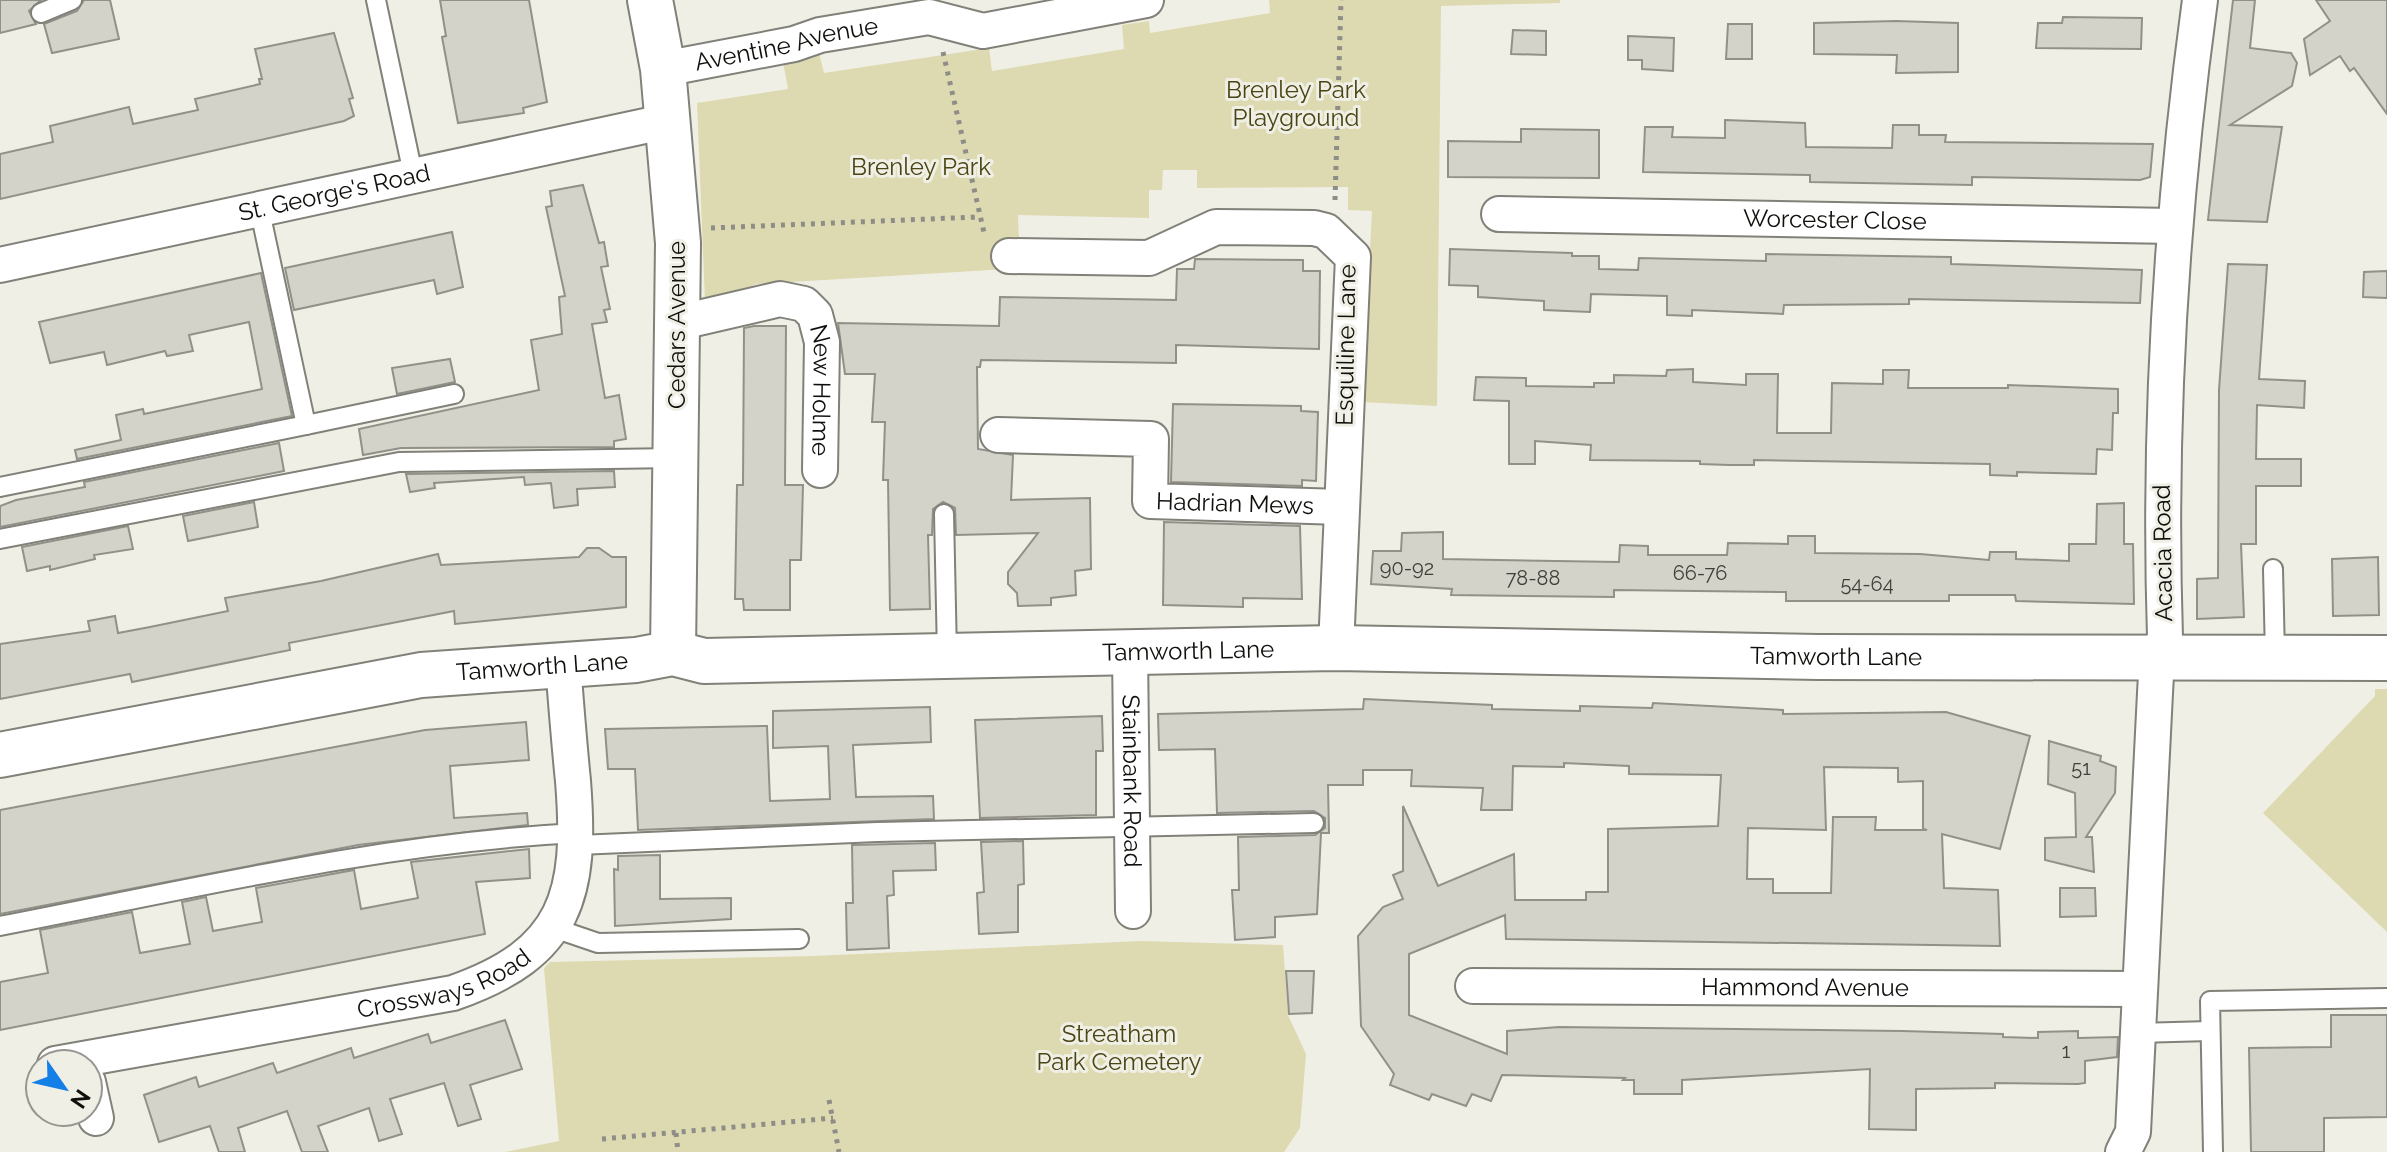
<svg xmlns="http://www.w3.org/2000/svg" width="2387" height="1152" viewBox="0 0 2387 1152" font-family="Raleway,sans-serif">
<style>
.green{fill:#dddab1}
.building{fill:#d4d3ca;stroke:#929189;stroke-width:2;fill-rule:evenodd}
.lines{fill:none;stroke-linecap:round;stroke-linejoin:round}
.service-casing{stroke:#818179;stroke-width:22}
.minor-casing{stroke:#818179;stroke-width:38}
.tertiary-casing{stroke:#818179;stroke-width:48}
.path{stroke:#8e8d87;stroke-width:5;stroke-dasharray:4 6;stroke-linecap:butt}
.service{stroke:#fff;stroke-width:18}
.minor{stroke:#fff;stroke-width:34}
.tertiary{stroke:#fff;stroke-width:44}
.labels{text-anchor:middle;stroke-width:6;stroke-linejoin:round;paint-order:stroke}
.number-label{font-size:20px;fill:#40403c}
.street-label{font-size:24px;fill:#0f0f0c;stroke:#f0efe6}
.park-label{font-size:24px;fill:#4a4512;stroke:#f0efe6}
</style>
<rect width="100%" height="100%" fill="#f0efe6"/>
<!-- green -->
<g class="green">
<polygon points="1269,0 1560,0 1560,3 1441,6 1437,406 1362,402 1372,211 1348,210 1348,187 1197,188 1197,170 1163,170 1162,190 1149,190 1149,218 1018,215 1019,239 1007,269 757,284 718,300 705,301 697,103 788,89 783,62 819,53 824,73 989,48 992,71 1124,49 1122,25 1149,21 1150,33 1270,13"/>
<polygon points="2375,689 2387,689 2387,932 2263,813 2375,696"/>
<polygon points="1141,941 1283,945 1288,1015 1306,1054 1300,1128 1284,1152 505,1152 559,1141 544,968 550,962 813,956"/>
</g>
<!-- building -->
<g class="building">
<polygon points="0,0 41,0 29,11 36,24 0,33"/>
<polygon points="84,0 110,0 119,39 52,53 44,24 77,11"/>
<polygon points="440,0 529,0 547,102 523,108 524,113 458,123 442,37 446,36"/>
<polygon points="2233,0 2255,0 2250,48 2291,53 2297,63 2292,86 2230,125 2282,127 2267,222 2208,220"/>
<polygon points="2316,0 2387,0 2387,114 2354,68 2350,71 2340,56 2310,75 2304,39 2330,21"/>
<polygon points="2063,17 2142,18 2141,49 2036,48 2038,23 2062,23"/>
<polygon points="1896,21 1958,23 1958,72 1896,73 1897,55 1814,54 1814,23"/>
<polygon points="1728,24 1752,24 1752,59 1726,59"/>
<polygon points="1513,30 1546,31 1546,55 1511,54"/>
<polygon points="334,33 353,98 349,99 354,116 344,121 0,199 0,154 53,142 50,126 129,107 133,124 198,110 195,99 260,84 259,79 262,79 255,49"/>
<polygon points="1628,36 1674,38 1673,71 1642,69 1642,60 1628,60"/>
<polygon points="1725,120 1805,123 1806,147 1892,148 1893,125 1919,125 1919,135 1946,135 1945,142 2153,144 2150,177 2140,180 1972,177 1972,185 1810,182 1810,175 1643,172 1645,127 1673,127 1672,137 1725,138"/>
<polygon points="1521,129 1599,130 1599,178 1448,177 1448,141 1521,142"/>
<polygon points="583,185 599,243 604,242 608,266 601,267 610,309 604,310 607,322 592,324 605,398 619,395 626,439 614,441 614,447 401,448 363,455 359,429 539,390 531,340 562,334 559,297 565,296 546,207 552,206 550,191"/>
<polygon points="452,232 463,287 437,294 434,280 294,310 285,268"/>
<polygon points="1450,249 1572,253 1572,256 1599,256 1599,269 1638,270 1639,258 1766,261 1766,254 1951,257 1951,264 2142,270 2140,303 1909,299 1909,304 1784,305 1783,314 1692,310 1692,316 1667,315 1667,296 1591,294 1590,312 1544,310 1544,301 1478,297 1478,286 1449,285"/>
<polygon points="1195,259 1303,260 1303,271 1320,271 1319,349 1176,345 1176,363 981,360 980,367 977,367 978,449 1013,455 1011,500 1090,498 1091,569 1075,571 1076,595 1051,598 1051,605 1018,606 1017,593 1008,584 1008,572 1038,533 956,535 955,508 943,502 933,509 932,535 928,535 930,609 890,610 888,480 883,480 885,422 872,422 875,374 845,374 838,323 999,326 1000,297 1176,300 1177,269 1194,269"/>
<polygon points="2228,264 2267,265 2259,379 2305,381 2304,408 2257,405 2256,459 2301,459 2301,486 2256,486 2256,544 2241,544 2244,617 2197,619 2197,579 2218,578 2219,390"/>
<polygon points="2387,271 2387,298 2363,297 2364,272"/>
<polygon points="261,273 292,416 77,459 75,450 121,440 116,415 143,409 144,414 262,389 249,322 189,335 193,351 167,356 165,351 107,365 104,352 50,363 39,322"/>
<polygon points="754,326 786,326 785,485 803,485 801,560 790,560 790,610 744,610 743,599 735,599 737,485 743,485 744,328"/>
<polygon points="450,359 455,382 397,394 392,368"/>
<polygon points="1693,369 1693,382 1746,385 1746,374 1778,374 1777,433 1831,433 1832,383 1883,384 1883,370 1909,370 1908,388 2008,388 2008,385 2118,389 2118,413 2113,413 2112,450 2097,449 2096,474 2017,472 2017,476 1990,475 1990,464 1754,460 1754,465 1729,465 1700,464 1700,461 1590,460 1591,445 1535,441 1535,464 1509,464 1509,401 1474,400 1476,377 1526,378 1526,386 1594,387 1594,383 1614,383 1614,375 1666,376 1667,370"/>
<polygon points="1173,404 1301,406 1301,411 1318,412 1316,481 1302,480 1302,486 1171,482"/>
<polygon points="279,443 284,471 0,527 0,506 16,500 85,487 84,482"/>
<polygon points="614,471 615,487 577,489 578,505 554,508 551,483 525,485 524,477 434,483 435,488 410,492 406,474"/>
<polygon points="254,502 258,527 188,541 183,516"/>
<polygon points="2124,503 2124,544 2133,544 2134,604 2016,601 2015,595 1949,595 1949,601 1786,601 1786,592 1614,590 1614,597 1451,595 1452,589 1371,584 1373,551 1401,551 1402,533 1443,532 1443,559 1619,562 1620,545 1648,546 1648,555 1727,555 1728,543 1788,544 1788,536 1815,536 1815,553 1920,554 1989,560 1990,552 2016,552 2016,559 2069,561 2069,544 2096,544 2097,504"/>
<polygon points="1164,522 1300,526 1302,599 1243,598 1243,607 1163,605"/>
<polygon points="128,526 133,549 94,555 95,559 50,570 50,566 27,571 22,547"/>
<polygon points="587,548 599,548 612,557 626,557 626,607 455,624 454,611 289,643 290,650 132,682 130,674 0,699 0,644 90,631 88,621 115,616 118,633 150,627 228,611 225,598 321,581 438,554 441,565 579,557"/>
<polygon points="2378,557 2379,615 2333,616 2332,559"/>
<path d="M1364,699L1492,705V709L1580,711V706L1652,708L1653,703L1783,710V714L1946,712L2030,736L2000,849L1942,834L1944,888L1998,890L2000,946L1506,939L1505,915L1409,954V1015L1507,1054V1031L1559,1027L1902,1031L2003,1034V1037L2038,1038V1032L2078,1031V1038L2118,1037L2117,1057L2085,1061V1083L2078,1084L1995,1083V1088L1916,1089V1130L1869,1129L1870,1069L1682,1080V1094H1634V1080H1623L1625,1078L1502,1075L1491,1101L1472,1094L1466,1106L1432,1094L1429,1100L1390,1085L1394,1074L1361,1026L1358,936L1383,907L1403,899L1393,875L1403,871V806L1438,886L1514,854L1515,900H1586V892H1608V829L1718,826L1721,775L1629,774V766L1564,763V767L1513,766L1512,810H1481L1483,788L1411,786L1412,770H1363V785H1328L1329,833H1321L1317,914L1275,917V937L1235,940L1232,890H1239L1238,837L1315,835L1325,828V818L1314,811L1217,813L1215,749L1159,750L1158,714L1363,709ZM1824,767L1898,768V782L1923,781V829L1927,830H1875L1876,817H1833L1831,893H1773V879H1747L1748,828L1826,830Z"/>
<polygon points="930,707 931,742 853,745 856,797 933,796 934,819 638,830 635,769 608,769 605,729 767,726 770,801 830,799 828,746 773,748 773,711"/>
<polygon points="1102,716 1103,751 1096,751 1096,815 980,818 975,720"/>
<polygon points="526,722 529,760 450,766 454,818 527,813 528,825 358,845 0,914 0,810 425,730"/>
<polygon points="2049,741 2101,756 2100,761 2116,767 2115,793 2086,837 2092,837 2094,872 2045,860 2045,838 2076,837 2075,793 2048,784"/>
<polygon points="1023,841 1024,884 1018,885 1018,932 979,934 977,893 984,892 981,842"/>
<polygon points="935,843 936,870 893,871 894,895 887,896 889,948 847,950 846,903 853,903 852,845"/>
<polygon points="529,849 530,878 476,882 485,934 0,1030 0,982 48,973 40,930 132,912 140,953 190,944 182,902 206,897 213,931 262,922 256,888 354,870 361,909 418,898 411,862"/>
<polygon points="660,855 660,899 731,898 731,919 615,926 614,869 618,870 618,856"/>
<polygon points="2060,888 2095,888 2096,916 2060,917"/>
<polygon points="1286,971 1314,971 1312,1013 1289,1014"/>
<polygon points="2331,1015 2387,1015 2387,1117 2324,1118 2324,1152 2251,1152 2249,1048 2331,1047"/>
<polygon points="505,1020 522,1069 470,1085 481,1119 458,1126 444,1083 390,1099 402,1134 379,1141 369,1108 318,1126 328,1152 302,1152 287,1111 238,1128 245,1152 219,1152 210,1126 159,1142 144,1095 196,1077 199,1087 273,1063 277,1073 351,1048 354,1058 428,1034 431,1043"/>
</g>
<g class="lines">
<defs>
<g id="service">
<polyline points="376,0 413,174"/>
<polyline points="41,13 72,0"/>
<polyline points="259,207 306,425 454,394"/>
<polyline points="0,487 306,425"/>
<polyline points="944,514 947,655"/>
<polyline points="0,539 399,462 676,458"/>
<polyline points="2273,569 2275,656"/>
<polyline points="578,845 877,832 1314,823"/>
<path d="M0,926C192,889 382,843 577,833"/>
<polyline points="551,927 598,943 799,939"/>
<polyline points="2137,1033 2210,1031"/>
<polyline points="2213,1152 2210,1001 2387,998"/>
</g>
<g id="minor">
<path id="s1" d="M663,69L794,44L820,35L929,17L983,31L1146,0"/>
<path id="s2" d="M1499,214L2173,226"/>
<polyline points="1009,256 1149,258 1216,227 1314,228 1326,231 1353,257 1336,648"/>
<path id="s3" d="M0,265L668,121"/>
<path id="s4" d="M677,323L780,299L804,304L815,315L822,342L820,470"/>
<path id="s5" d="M998,435L1151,439L1150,501L1341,507"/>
<path id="s6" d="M1130,651L1133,911"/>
<path id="s7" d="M1473,986L2138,989"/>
<path id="s8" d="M55,1064L453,993C568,953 582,894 573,781C569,742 566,703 563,664"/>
<polyline points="88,1082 96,1118"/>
<path d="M2123,1152L2133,1132L2155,693L2157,658L2165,637C2158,423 2171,213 2200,0"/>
</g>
<g id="tertiary">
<polyline points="650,0 663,69 678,243 673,653"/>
<path id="s9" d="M0,755L421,675L636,660L673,653L704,661L1336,648L1818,657L2387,658"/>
</g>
</defs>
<!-- service casing -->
<use href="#service" class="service-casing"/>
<!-- minor casing -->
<use href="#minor" class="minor-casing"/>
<!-- tertiary casing -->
<use href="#tertiary" class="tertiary-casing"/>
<!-- path -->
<g class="path">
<polyline points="943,52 985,237"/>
<polyline points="1335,200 1341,0"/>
<polyline points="711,228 978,217"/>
<polyline points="829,1100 839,1152"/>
<polyline points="676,1133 678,1152"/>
<polyline points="602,1139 833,1118"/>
</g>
<!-- service -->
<use href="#service" class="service"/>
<!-- minor -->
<use href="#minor" class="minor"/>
<!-- tertiary -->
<use href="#tertiary" class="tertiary"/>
</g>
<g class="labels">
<!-- number labels -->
<g class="number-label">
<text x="1407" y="575">90-92</text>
<text x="1700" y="580">66-76</text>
<text x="1533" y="585">78-88</text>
<text x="1867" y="591">54-64</text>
<text x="2081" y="775">51</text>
<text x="2066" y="1058">1</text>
</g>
<!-- street labels -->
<g class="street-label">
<text dy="8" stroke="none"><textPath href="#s1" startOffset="126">Aventine Avenue</textPath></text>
<text dy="8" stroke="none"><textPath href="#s3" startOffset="342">St. George's Road</textPath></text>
<text dy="8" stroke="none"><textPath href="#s2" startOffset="336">Worcester Close</textPath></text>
<text transform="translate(677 325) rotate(-90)" y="8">Cedars Avenue</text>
<text transform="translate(1346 345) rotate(-89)" y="8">Esquiline Lane</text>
<text dy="8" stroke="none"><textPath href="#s4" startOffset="222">New Holme</textPath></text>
<text dy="8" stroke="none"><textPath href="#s5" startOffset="300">Hadrian Mews</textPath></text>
<text transform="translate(2163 553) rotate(-91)" y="8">Acacia Road</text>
<text dy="8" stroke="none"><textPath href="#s9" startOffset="1198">Tamworth Lane</textPath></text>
<text dy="8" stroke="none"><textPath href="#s9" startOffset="1846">Tamworth Lane</textPath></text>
<text dy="8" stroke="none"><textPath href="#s9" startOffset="550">Tamworth Lane</textPath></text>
<text dy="8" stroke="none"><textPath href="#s6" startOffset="130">Stainbank Road</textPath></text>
<text dy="8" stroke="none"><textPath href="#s8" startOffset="398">Crossways Road</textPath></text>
<text dy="8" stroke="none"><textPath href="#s7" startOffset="332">Hammond Avenue</textPath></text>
</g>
<!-- park labels -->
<g class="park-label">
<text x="1296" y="98">Brenley Park<tspan x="1296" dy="28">Playground</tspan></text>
<text x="921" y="175">Brenley Park</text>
<text x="1119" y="1042">Streatham<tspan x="1119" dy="28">Park Cemetery</tspan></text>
</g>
</g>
<!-- north arrow -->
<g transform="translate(64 1088) rotate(124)"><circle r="38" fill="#f0efe6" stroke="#96958f" stroke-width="2"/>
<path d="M0-6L14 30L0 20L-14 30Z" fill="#147fe7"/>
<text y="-12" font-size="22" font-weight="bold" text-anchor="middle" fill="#0f0f0c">N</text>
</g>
</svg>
